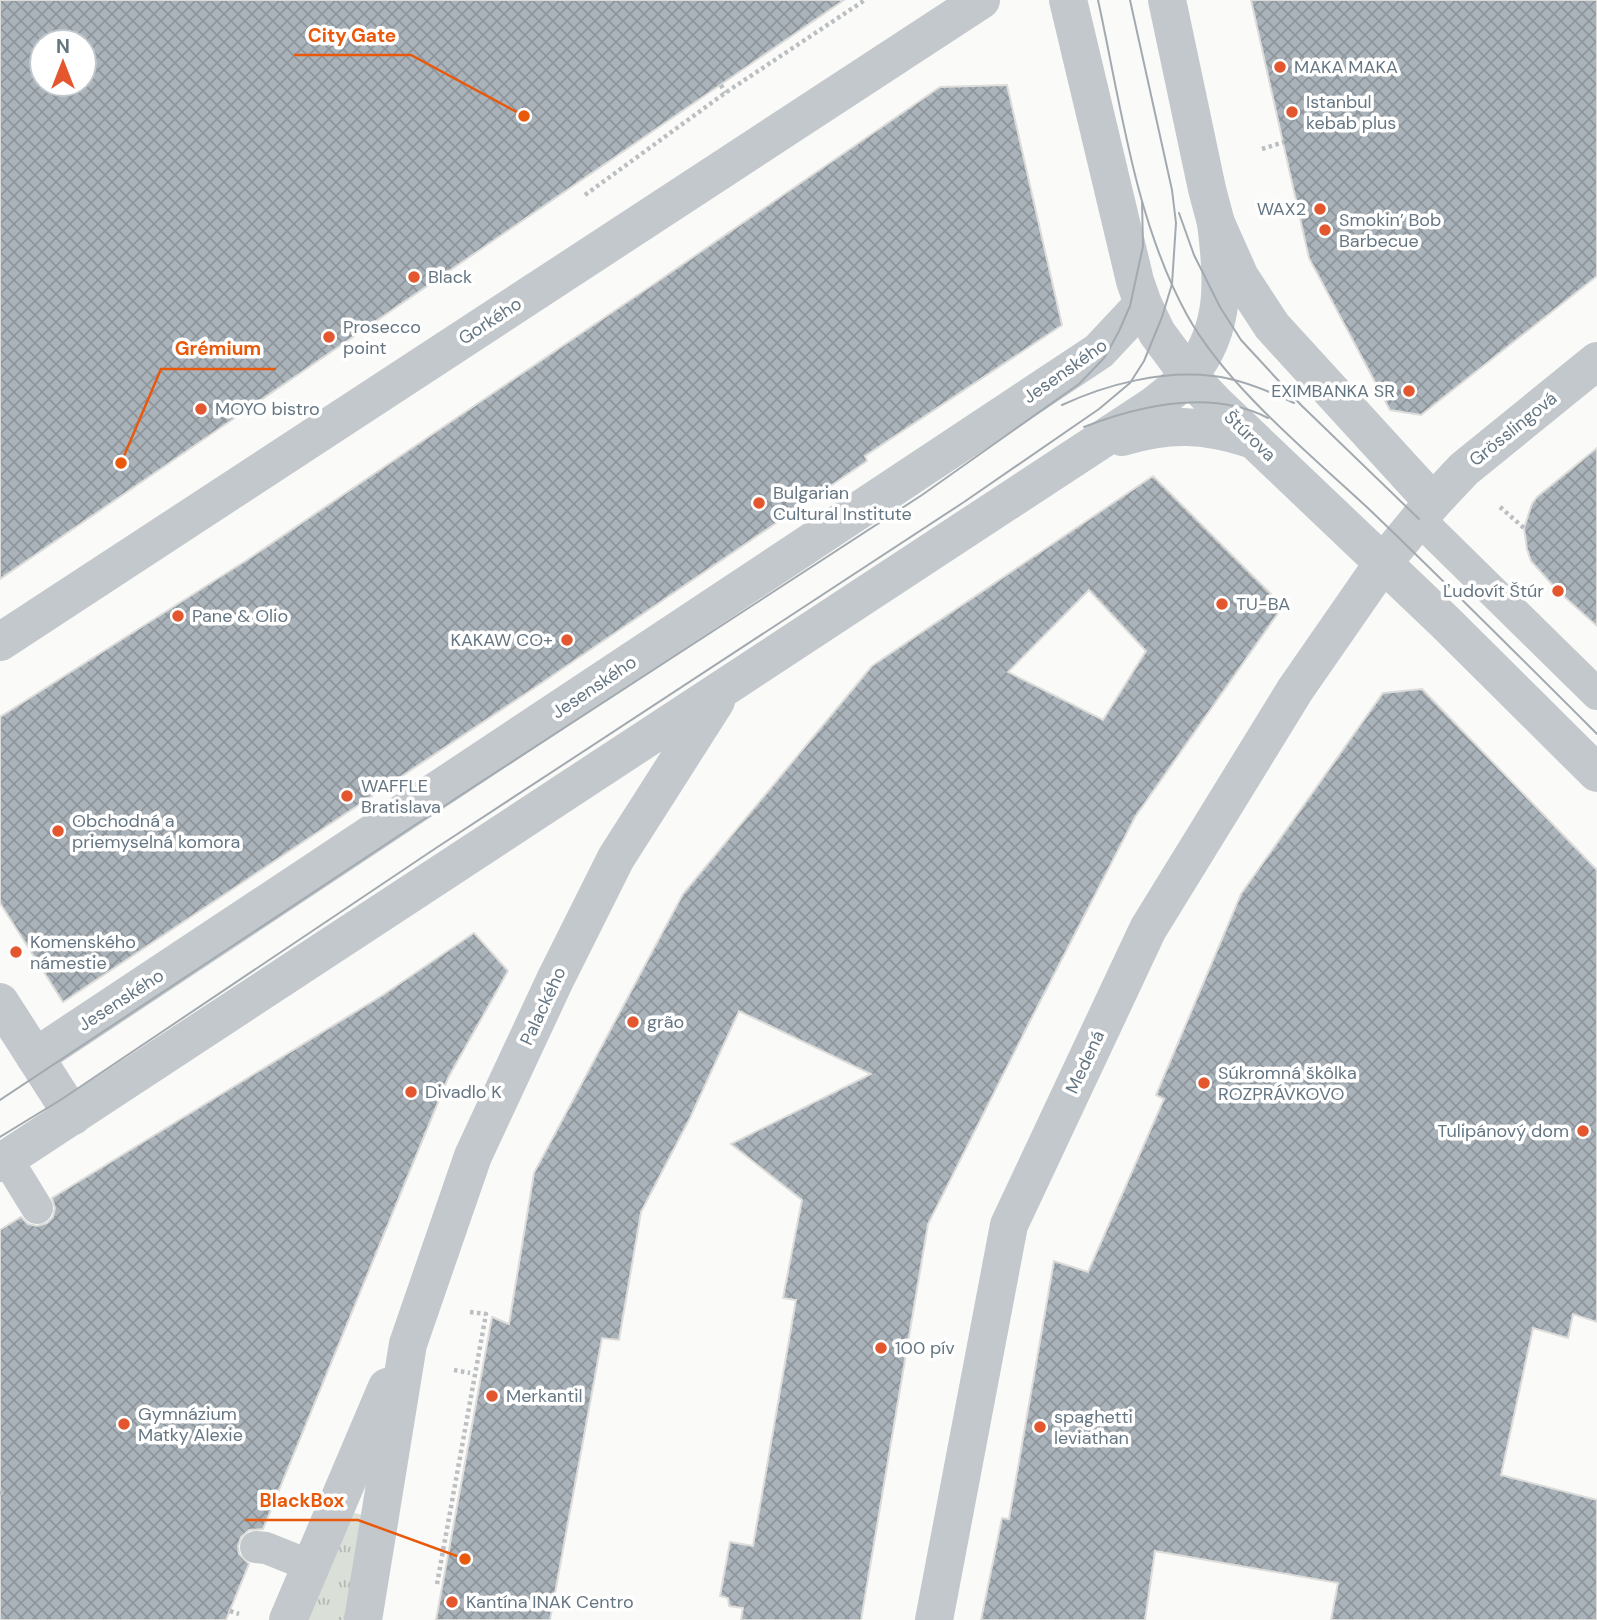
<svg xmlns="http://www.w3.org/2000/svg" width="1597" height="1620" viewBox="0 0 1597 1620" font-family="'DM Sans',sans-serif">
<style>
.grass{fill:url(#grass-tufts)}
.building{fill:url(#building-cross-hatch);stroke:#dcdcda;stroke-width:2;fill-rule:evenodd}
.lines{fill:none;stroke-linecap:round;stroke-linejoin:round}
.path{stroke:#bbbfc2;stroke-width:4.5;stroke-dasharray:3.5 3.5;stroke-linecap:butt}
.service{stroke:#c3c8cc;stroke-width:32}
.minor{stroke:#c3c8cc;stroke-width:38}
.tram{stroke:#a2aab0;stroke-width:2}
.poi-dot{fill:#e4572e;stroke:#fff;stroke-width:2.5}
.labels{text-anchor:middle;stroke-width:7;stroke-linejoin:round;paint-order:stroke}
.poi-label{font-size:18px;fill:#657683;stroke:#fff;text-anchor:start}
.street-label{font-size:18px;fill:#657683;stroke:#fff}
.leader{fill:none;stroke:#e8590c;stroke-width:2.5}
.callout-dot{fill:#e8590c;stroke:#fff;stroke-width:2.5}
.callout-label{font-size:19px;text-anchor:middle;font-weight:bold;fill:#e8590c;stroke:#fff;stroke-width:7;stroke-linejoin:round;paint-order:stroke}
</style>
<defs>
<pattern id="grass-tufts" width="24" height="20" patternUnits="userSpaceOnUse" patternTransform="scale(1.75)"><rect width="24" height="20" fill="#dadfd7"/><path d="M3 7l-1-3M5 7V3M7 7l1-3M15 17l-1-3M17 17v-4M19 17l1-3" fill="none" stroke="#b4b9b4"/></pattern>
<pattern id="building-cross-hatch" width="8" height="8" patternUnits="userSpaceOnUse" patternTransform="scale(1.75)"><rect width="8" height="8" fill="#aab3b9"/><path d="M0 0l8 8M0 8l8-8" fill="none" stroke="#8e969c"/></pattern>
</defs>
<rect width="100%" height="100%" fill="#fafaf8"/>
<!-- grass -->
<polygon class="grass" points="350,1512 363,1515 344,1620 306,1620"/>
<!-- building -->
<g class="building">
<path d="M0,0H844L0,579ZM42,42H84V84H42Z"/>
<polygon points="1251,0 1597,0 1597,276 1421,415 1390,410 1309,258"/>
<polygon points="1007,85 1062,325 865,456 867,461 537,686 63,1002 0,903 0,717 247,560 654,284 940,87"/>
<polygon points="1597,448 1597,626 1558,591 1531,561 1527,549 1524,528 1532,504 1537,497"/>
<path d="M1153,476L1283,606L1135,817L1029,1023L928,1224L861,1620H741L743,1608L729,1606L728,1598L720,1596L730,1542L753,1546L796,1300L783,1298L802,1200L731,1144L871,1074L739,1011L690,1118L641,1212L619,1340L602,1338L550,1620H436L492,1317L509,1324L534,1173L683,894L872,666ZM1089,590L1146,651L1103,720L1008,672Z"/>
<polygon points="1422,689 1597,870 1597,1322 1573,1314 1568,1338 1533,1328 1501,1475 1597,1500 1597,1620 1331,1620 1338,1583 1155,1551 1145,1620 981,1620 1002,1518 1009,1519 1054,1261 1088,1272 1164,1099 1156,1095 1241,894 1383,693"/>
<polygon points="474,933 508,971 448,1078 263,1529 249,1530 241,1537 238,1546 239,1554 249,1564 226,1620 0,1620 0,1230 21,1217 28,1224 37,1226 47,1223 53,1217 55,1208 52,1198 383,995"/>
</g>
<g class="lines">
<!-- path -->
<g class="path">
<polyline points="721,85 725,93"/>
<polyline points="1262,149 1284,142"/>
<polyline points="585,195 725,93 865,0"/>
<polyline points="1500,507 1524,528"/>
<polyline points="454,1370 470,1373"/>
<polyline points="0,1494 4,1491"/>
<polyline points="437,1584 486,1314 470,1312"/>
<polyline points="230,1611 239,1614"/>
</g>
<!-- service -->
<g class="service">
<polyline points="1419,519 1597,694"/>
<polyline points="7,1159 37,1208"/>
<polyline points="256,1547 266,1548 311,1566"/>
</g>
<!-- minor -->
<g class="minor">
<polyline points="1068,0 1135,281 1143,304 1157,333 1189,376 1215,403 1445,622 1597,773"/>
<polyline points="1167,0 1207,189 1216,223 1240,277 1272,326 1433,502"/>
<path d="M1122,437C1170,423 1203,424 1251,439"/>
<polyline points="0,642 981,0"/>
<polyline points="0,1002 73,1116"/>
<polyline points="35,1057 1099,351 1143,304"/>
<path d="M0,1163L1153,406C1165,396 1180,386 1190,374C1227,328 1223,278 1216,223"/>
<polyline points="288,1620 387,1387"/>
<polyline points="363,1620 408,1344 473,1156 555,980 616,858 716,701"/>
<polyline points="934,1620 1009,1225 1148,929 1295,690 1383,563 1433,502 1464,469 1597,361"/>
</g>
<!-- tram -->
<g class="tram">
<path d="M1098,0C1121,105 1135,220 1187,315C1227,387 1310,454 1371,511C1447,584 1522,659 1597,734"/>
<polyline points="1179,213 1194,255 1220,307 1241,340 1301,405 1419,519"/>
<path d="M1062,405C1107,384 1163,370 1213,376C1241,379 1269,391 1294,403"/>
<path d="M1084,427C1141,405 1211,389 1268,418"/>
<polyline points="0,1100 418,823 922,495 1079,384 1105,357 1119,331 1130,306 1143,246 1142,202"/>
<polyline points="0,1137 62,1099 436,848 964,502 1099,409 1130,383 1144,361 1162,317 1172,284 1176,223 1172,190 1130,0"/>
</g>
</g>
<!-- markers -->
<g class="poi-dot">
<circle cx="1280" cy="67" r="7"/>
<circle cx="1292" cy="112" r="7"/>
<circle cx="1320" cy="209" r="7"/>
<circle cx="1325" cy="230" r="7"/>
<circle cx="414" cy="277" r="7"/>
<circle cx="329" cy="337" r="7"/>
<circle cx="1409" cy="391" r="7"/>
<circle cx="201" cy="409" r="7"/>
<circle cx="759" cy="503" r="7"/>
<circle cx="1558" cy="591" r="7"/>
<circle cx="1222" cy="604" r="7"/>
<circle cx="178" cy="616" r="7"/>
<circle cx="567" cy="640" r="7"/>
<circle cx="347" cy="796" r="7"/>
<circle cx="58" cy="831" r="7"/>
<circle cx="16" cy="952" r="7"/>
<circle cx="633" cy="1022" r="7"/>
<circle cx="1204" cy="1083" r="7"/>
<circle cx="411" cy="1092" r="7"/>
<circle cx="1583" cy="1131" r="7"/>
<circle cx="881" cy="1348" r="7"/>
<circle cx="492" cy="1396" r="7"/>
<circle cx="124" cy="1424" r="7"/>
<circle cx="1040" cy="1427" r="7"/>
<circle cx="452" cy="1602" r="7"/>
</g>
<g class="labels">
<!-- poi labels -->
<g class="poi-label">
<text x="1294" y="73">MAKA MAKA</text>
<text x="1306" y="108">Istanbul<tspan x="1306" dy="21">kebab plus</tspan></text>
<text x="1306" y="215" text-anchor="end">WAX2</text>
<text x="1339" y="226">Smokin’ Bob<tspan x="1339" dy="21">Barbecue</tspan></text>
<text x="428" y="283">Black</text>
<text x="343" y="333">Prosecco<tspan x="343" dy="21">point</tspan></text>
<text x="1395" y="397" text-anchor="end">EXIMBANKA SR</text>
<text x="215" y="415">MOYO bistro</text>
<text x="773" y="499">Bulgarian<tspan x="773" dy="21">Cultural Institute</tspan></text>
<text x="1544" y="597" text-anchor="end">Ľudovít Štúr</text>
<text x="1236" y="610">TU-BA</text>
<text x="192" y="622">Pane &amp; Olio</text>
<text x="553" y="646" text-anchor="end">KAKAW CO+</text>
<text x="361" y="792">WAFFLE<tspan x="361" dy="21">Bratislava</tspan></text>
<text x="72" y="827">Obchodná a<tspan x="72" dy="21">priemyselná komora</tspan></text>
<text x="30" y="948">Komenského<tspan x="30" dy="21">námestie</tspan></text>
<text x="647" y="1028">grão</text>
<text x="1218" y="1079">Súkromná škôlka<tspan x="1218" dy="21">ROZPRÁVKOVO</tspan></text>
<text x="425" y="1098">Divadlo K</text>
<text x="1569" y="1137" text-anchor="end">Tulipánový dom</text>
<text x="895" y="1354">100 pív</text>
<text x="506" y="1402">Merkantil</text>
<text x="138" y="1420">Gymnázium<tspan x="138" dy="21">Matky Alexie</tspan></text>
<text x="1054" y="1423">spaghetti<tspan x="1054" dy="21">leviathan</tspan></text>
<text x="466" y="1608">Kantína INAK Centro</text>
</g>
<!-- street labels -->
<g class="street-label">
<text transform="translate(490 321) rotate(-33)" y="6">Gorkého</text>
<text transform="translate(1065 371) rotate(-35)" y="6">Jesenského</text>
<text transform="translate(1513 429) rotate(-39)" y="6">Grösslingová</text>
<text transform="translate(1250 436) rotate(44)" y="6">Štúrova</text>
<text transform="translate(594 687) rotate(-34)" y="6">Jesenského</text>
<text transform="translate(121 1000) rotate(-33)" y="6">Jesenského</text>
<text transform="translate(543 1006) rotate(-65)" y="6">Palackého</text>
<text transform="translate(1085 1062) rotate(-65)" y="6">Medená</text>
</g>
</g>
<!-- callouts -->
<path class="leader" d="M524 116L411 55H294M121 463L161 369H276M465 1559L358 1520H245"/>
<g class="callout-dot">
<circle cx="524" cy="116" r="7"/>
<circle cx="121" cy="463" r="7"/>
<circle cx="465" cy="1559" r="7"/>
</g>
<g class="callout-label">
<text x="352" y="42">City Gate</text>
<text x="218" y="355">Grémium</text>
<text x="302" y="1507">BlackBox</text>
</g>
<!-- north arrow -->
<g transform="translate(63 63)"><circle r="33" fill="#ffffff" stroke="#c1c8cd" stroke-width="2"/>
<path d="M0-5L12 26L0 18L-12 26Z" fill="#e4572e"/>
<text y="-10" font-size="19" font-weight="bold" text-anchor="middle" fill="#657683">N</text>
</g>
</svg>
